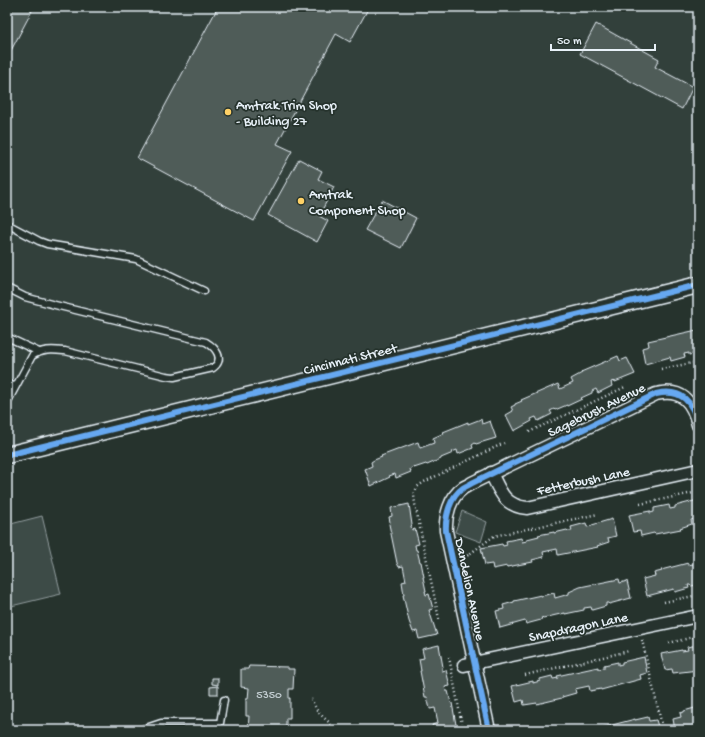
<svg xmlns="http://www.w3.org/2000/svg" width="705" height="737" viewBox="0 0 705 737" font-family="'Gochi Hand',sans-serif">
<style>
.built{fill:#333f3a}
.green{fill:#3e4b47;stroke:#939ea0}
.building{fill:#505c59;stroke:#e8f1f8}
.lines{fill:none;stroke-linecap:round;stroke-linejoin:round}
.lane-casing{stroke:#e8f1f8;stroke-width:9}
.street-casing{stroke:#e8f1f8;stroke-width:15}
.secondary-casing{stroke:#e8f1f8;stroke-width:19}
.path{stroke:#e8f1f8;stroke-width:2.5;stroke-dasharray:1 3;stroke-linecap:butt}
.lane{stroke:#26332d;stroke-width:6}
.street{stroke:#26332d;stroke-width:12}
.secondary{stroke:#26332d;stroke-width:16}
.cycleway-casing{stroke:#26332d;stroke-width:8}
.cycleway{stroke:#66a8f1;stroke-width:6}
.poi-dot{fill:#ffd166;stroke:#26332d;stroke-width:1.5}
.labels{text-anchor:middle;stroke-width:3.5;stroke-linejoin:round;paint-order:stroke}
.number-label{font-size:12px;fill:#c2ccd0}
.poi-label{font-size:14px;fill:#e8f1f8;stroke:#26332d;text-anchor:start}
.street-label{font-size:14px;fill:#e8f1f8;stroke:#26332d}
</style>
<rect width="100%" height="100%" fill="#26332d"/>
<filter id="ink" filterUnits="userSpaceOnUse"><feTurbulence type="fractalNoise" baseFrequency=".025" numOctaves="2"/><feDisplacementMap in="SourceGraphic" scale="8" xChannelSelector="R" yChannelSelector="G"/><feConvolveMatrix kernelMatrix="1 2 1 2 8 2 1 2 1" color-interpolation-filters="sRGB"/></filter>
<g filter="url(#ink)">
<!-- built -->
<polygon class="built" points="7,7 698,7 698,279 7,448"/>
<!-- green -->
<g class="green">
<polygon points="462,511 487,522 481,542 455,532"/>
<polygon points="42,516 61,594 7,607 7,525"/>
</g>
<!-- building -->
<g class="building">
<polygon points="7,7 34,7 7,58"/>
<polygon points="218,7 369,7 350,42 336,34 277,144 292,151 254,221 137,158"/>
<polygon points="596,24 659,59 655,67 693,87 682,109 580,54"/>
<polygon points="299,159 322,171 318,179 334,187 319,216 328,221 317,242 268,215"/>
<polygon points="382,200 416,218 401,248 365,230"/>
<polygon points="697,330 698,353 689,355 689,353 684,354 685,357 671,361 670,357 645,364 642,348 649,346 648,341"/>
<polygon points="618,356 620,361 627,358 635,374 615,382 614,381 611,382 612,386 598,393 596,389 592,391 592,393 581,398 582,399 567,406 567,405 555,410 554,409 550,411 552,414 538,421 536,417 531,419 532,421 514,431 506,415 513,411 511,407 515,405 515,404 522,401 521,400 558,384 560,389 573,383 571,379 582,373 581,372"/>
<polygon points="481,419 482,424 490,421 496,438 476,444 475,443 472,445 473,448 458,454 457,450 452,452 453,453 441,458 441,459 427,465 426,464 414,468 413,467 410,469 411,472 396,478 395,474 389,476 390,477 371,486 365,469 372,466 371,462 374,460 382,457 381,456 418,442 420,448 434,443 433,438 444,433 443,432 468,422 468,424"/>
<polygon points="698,500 698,518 691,520 692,524 680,528 681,529 655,534 654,533 641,536 640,531 633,532 629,515 650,511 650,513 654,512 654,508 669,505 670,509 675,508 675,506"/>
<polygon points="409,504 412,525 411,526 412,530 415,529 419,544 415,545 416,550 417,550 420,562 421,562 424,577 423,577 426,591 425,591 426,595 429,594 433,609 429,610 437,635 419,639 417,631 413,632 409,621 403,595 404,595 402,582 406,581 403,566 399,567 397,563 389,524 390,522 389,517 392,516 391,508"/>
<polygon points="612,519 616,536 608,538 609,542 597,546 598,547 558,555 557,549 543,552 544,557 532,560 533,562 507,567 507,566 493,569 492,564 485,565 481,548 502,544 503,546 507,545 506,541 521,538 522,542 527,541 527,539 539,536 538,535 554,532 554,533 567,530 568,531 572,531 571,527 586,523 587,527 592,526 592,525"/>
<polygon points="688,563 688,565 698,563 698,585 691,586 690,585 688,585 689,588 675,592 674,589 647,596 643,579 655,576 654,573 662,571 661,570"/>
<polygon points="619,579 620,583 627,581 631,598 609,604 608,603 606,603 606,606 592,610 591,607 584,608 584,610 565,614 565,613 543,618 542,617 541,620 526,624 525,621 500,628 496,611 504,609 503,605 514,602 514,601 541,595 541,596 554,593 555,598 569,594 569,592 580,587"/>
<polygon points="439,645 443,667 442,667 442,671 446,670 450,686 445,687 446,691 448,691 451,703 452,703 457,730 434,730 432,725 438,723 435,708 430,709 427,697 425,697 420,671 421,671 419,659 424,658 422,649"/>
<polygon points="698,645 698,670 673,673 672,669 665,670 661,654 682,650 682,651 688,650 687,647"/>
<polygon points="644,657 647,673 640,675 641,679 601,690 601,689 590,691 589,686 575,689 576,693 562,697 562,698 537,704 537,703 524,705 523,700 516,702 512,686 533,681 533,683 540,681 540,679 552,676 553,679 558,678 557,676 598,667 598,669 604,668 604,665 618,662 618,665 622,664 622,662"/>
<polygon points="249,666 288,667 288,669 294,669 293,689 289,689 289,699 290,698 290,718 286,718 286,730 248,730 249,716 246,716 246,699 248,699 249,688 241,687 241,669 248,669"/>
<polygon points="212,678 218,678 218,685 212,684"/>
<polygon points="218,686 218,694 210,694 210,687"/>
<polygon points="698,707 698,729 696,730 675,730 673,719 681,717 680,713 684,712 684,711"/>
<polygon points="648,717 649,721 656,720 659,730 597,729 635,719 635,720"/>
</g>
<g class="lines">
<defs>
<g id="lane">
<polyline points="7,224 39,241 47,244 136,259 204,291"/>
<path d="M7,288L25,297L55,305L206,342C216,348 225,359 213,368L174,377L166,376L65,351C52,350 43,349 32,356L7,403"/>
<polyline points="7,337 39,352"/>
<polyline points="7,383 15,387"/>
<polyline points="140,730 161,723 220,723 224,700"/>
</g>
<g id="street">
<path d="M491,473C500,491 504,506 527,508L698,470"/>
<polyline points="464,665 698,616"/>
<path d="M489,730L446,531C445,516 450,497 463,488C466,486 469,485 472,483L656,394C682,388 693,402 698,425"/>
</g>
<polyline id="secondary" points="7,455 698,285"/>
</defs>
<!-- lane casing -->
<use href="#lane" class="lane-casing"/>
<!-- street casing -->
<use href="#street" class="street-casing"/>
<!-- secondary casing -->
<use href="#secondary" class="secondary-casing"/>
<!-- path -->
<g class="path">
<polyline points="661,369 698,362"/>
<polyline points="529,432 625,387"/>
<polyline points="640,504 698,492"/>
<polyline points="464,558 494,536 598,514"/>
<polyline points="664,602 698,595"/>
<polyline points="439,619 415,504 414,495 417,487 424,482 504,443"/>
<polyline points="642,640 663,730"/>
<polyline points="669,643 698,636"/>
<polyline points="449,657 463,730"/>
<polyline points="525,675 629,651"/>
<polyline points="311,699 318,712 333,726"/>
</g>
<!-- lane -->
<use href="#lane" class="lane"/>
<!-- street -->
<use href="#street" class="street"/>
<!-- secondary -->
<use href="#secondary" class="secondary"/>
<defs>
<g id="cycleway">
<polyline points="7,455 698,285"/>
<path d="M489,730L446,531C445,516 450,497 463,488C466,486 469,485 472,483L656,394C682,388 693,402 698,425"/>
</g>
</defs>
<!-- cycleway casing -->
<use href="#cycleway" class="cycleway-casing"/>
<!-- cycleway -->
<use href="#cycleway" class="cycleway"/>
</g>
</g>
<!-- markers -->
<g class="poi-dot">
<circle cx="228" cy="112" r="4"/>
<circle cx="301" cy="201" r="4"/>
</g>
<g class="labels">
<!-- number labels -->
<g class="number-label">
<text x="269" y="698">5350</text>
</g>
<!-- poi labels -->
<g class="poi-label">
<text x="236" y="109">Amtrak Trim Shop<tspan x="236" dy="16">- Building 27</tspan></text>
<text x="309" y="198">Amtrak<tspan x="309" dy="16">Component Shop</tspan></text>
</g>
<!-- street labels -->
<g class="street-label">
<text transform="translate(350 358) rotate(-14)" y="5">Cincinnati Street</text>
<text transform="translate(596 409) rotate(-26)" y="5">Sagebrush Avenue</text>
<text transform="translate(583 480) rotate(-12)" y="5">Fetterbush Lane</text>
<text transform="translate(471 589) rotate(78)" y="5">Dandelion Avenue</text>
<text transform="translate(578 626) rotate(-12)" y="5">Snapdragon Lane</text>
</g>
</g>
<!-- margin -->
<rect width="705" height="737" fill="none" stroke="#26332d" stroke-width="24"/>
<rect x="12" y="12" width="681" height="713" fill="none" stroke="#e8f1f8" stroke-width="1.5" filter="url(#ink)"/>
<!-- scale -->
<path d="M551 44v6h104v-6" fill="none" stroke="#e8f1f8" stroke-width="2"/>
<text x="557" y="44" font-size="12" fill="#e8f1f8" stroke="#26332d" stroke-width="3" paint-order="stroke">50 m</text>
</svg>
